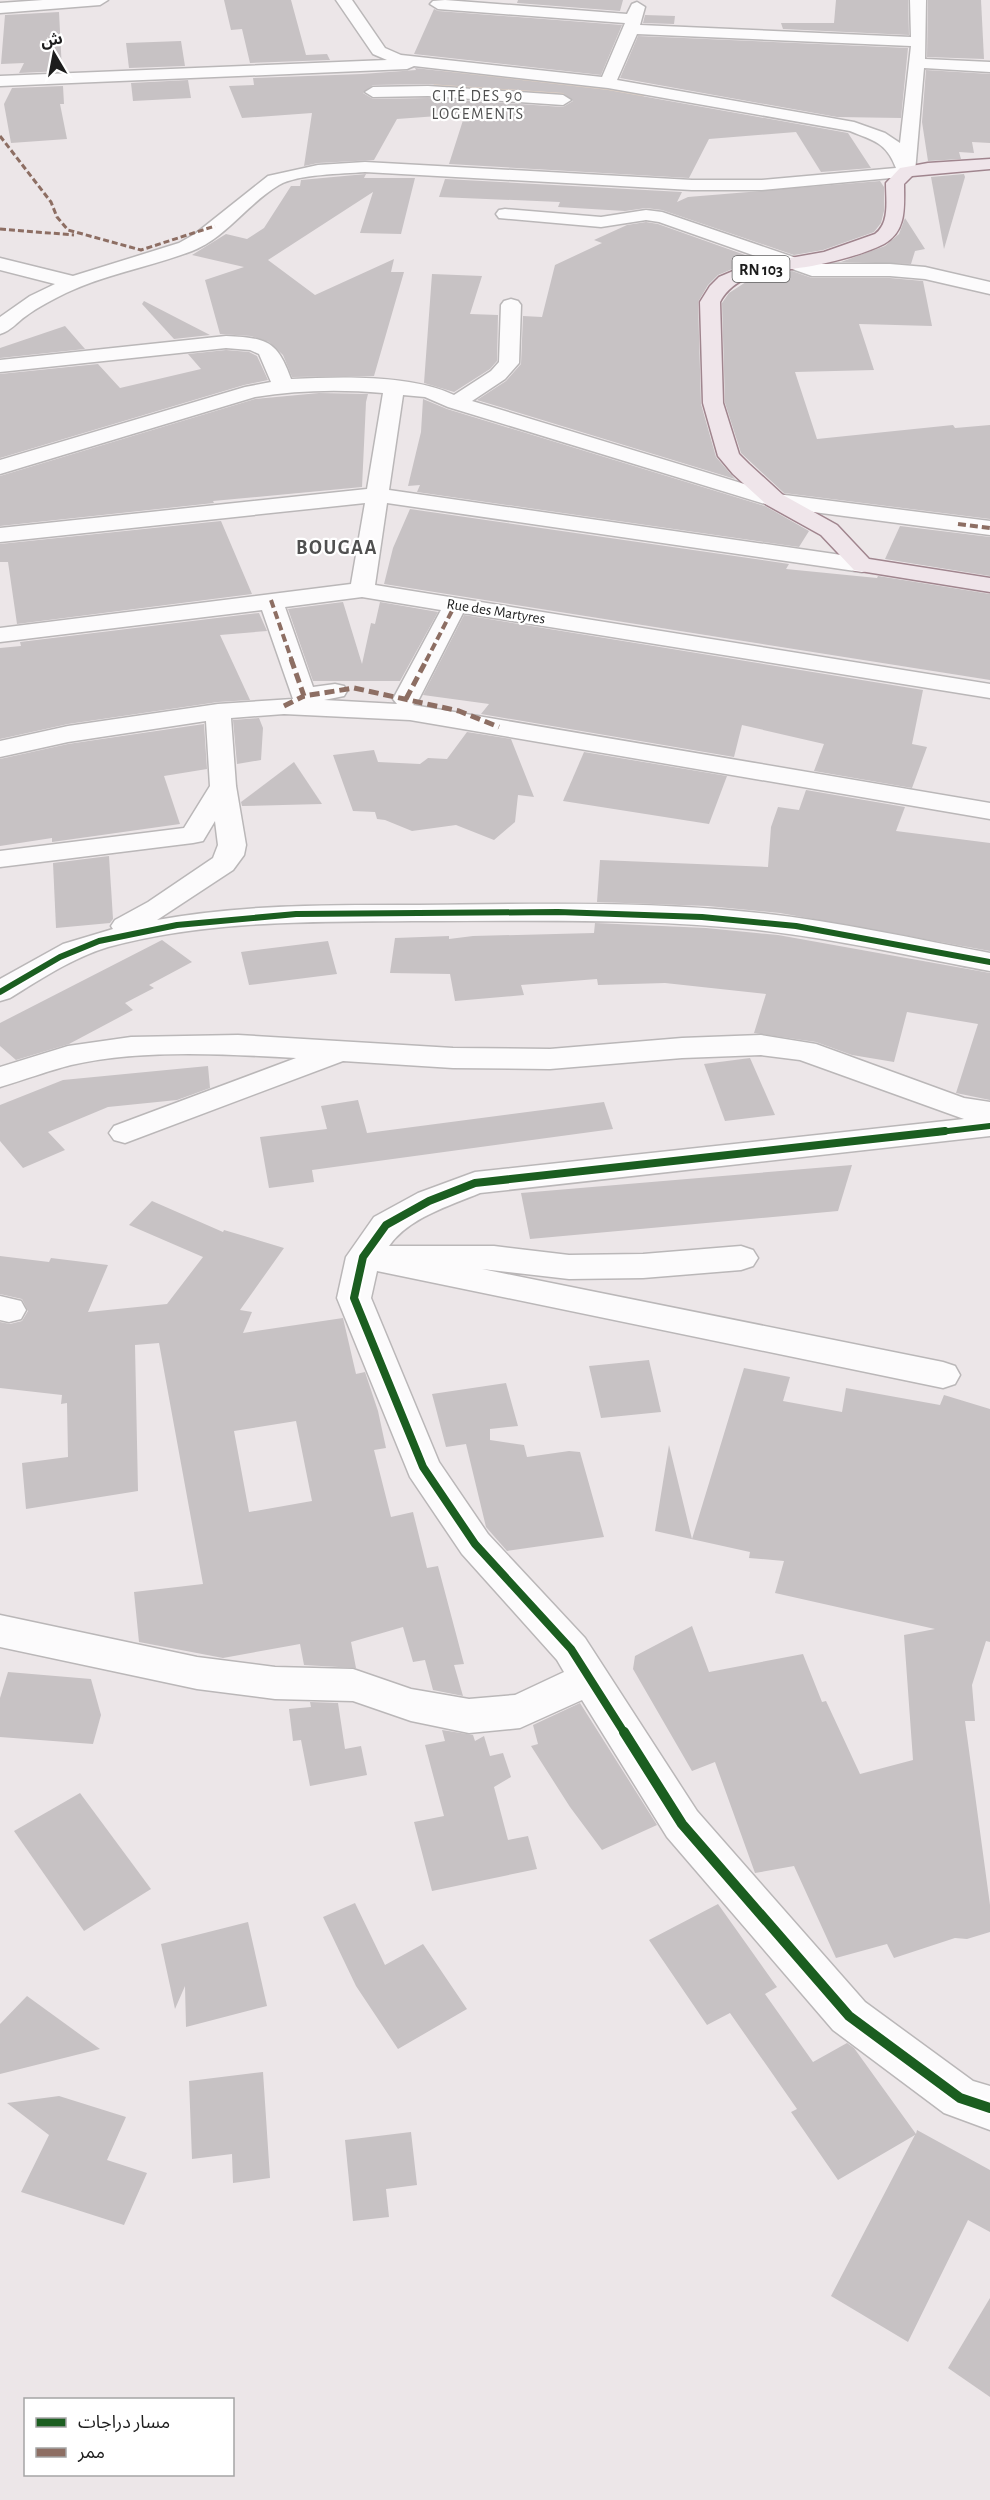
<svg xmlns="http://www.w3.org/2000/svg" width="990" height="2500" viewBox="0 0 990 2500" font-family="'Alegreya Sans','Noto Sans Arabic',sans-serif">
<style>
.grass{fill:#e8d6c8}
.building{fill:#c7c2c4;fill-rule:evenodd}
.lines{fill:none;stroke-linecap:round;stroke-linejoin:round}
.minor-casing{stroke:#bab7b8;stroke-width:3}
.major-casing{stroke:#a0858e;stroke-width:3}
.minor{fill:#fcfbfc;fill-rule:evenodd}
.major{fill:#efe5ea;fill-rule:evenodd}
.quiet-far2{stroke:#8d6e63;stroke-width:3;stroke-dasharray:6 3;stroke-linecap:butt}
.quiet-far1{stroke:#8d6e63;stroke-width:4;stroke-dasharray:8 4;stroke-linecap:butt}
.quiet{stroke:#8d6e63;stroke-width:5;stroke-dasharray:10 5;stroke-linecap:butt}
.cycleway-far2-casing{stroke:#fff;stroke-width:9}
.cycleway-far1-casing{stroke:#fff;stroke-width:12}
.cycleway-casing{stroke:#fff;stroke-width:14}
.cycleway-far2{stroke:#1b5e20;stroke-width:6}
.cycleway-far1{stroke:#1b5e20;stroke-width:8}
.cycleway{stroke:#1b5e20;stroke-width:10}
.labels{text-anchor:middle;stroke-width:4.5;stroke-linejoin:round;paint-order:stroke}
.far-street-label{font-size:15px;fill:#1d1d1d;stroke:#fff}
.far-neighbourhood-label{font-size:16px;letter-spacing:1.5px;fill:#505050;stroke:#fff}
.shield{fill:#fff;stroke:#616161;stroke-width:1.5}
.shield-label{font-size:16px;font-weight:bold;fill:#1d1d1d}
.far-district-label{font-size:20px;font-weight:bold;letter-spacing:1.5px;fill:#505050;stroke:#fff}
</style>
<rect width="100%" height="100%" fill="#ece6e8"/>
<!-- grass -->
<polygon class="grass" points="441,71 606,87 646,94 639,102 432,88"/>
<!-- building -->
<g class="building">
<polygon points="224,0 291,0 306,55 327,54 330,60 250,63 242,29 231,30"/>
<polygon points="518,0 623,0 620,11 517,3"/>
<polygon points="836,0 908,0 909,35 783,29 781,23 834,23"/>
<polygon points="928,0 981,0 984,59 927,57"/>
<polygon points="434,9 438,11 622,25 601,75 414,54"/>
<polygon points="59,12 62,71 19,73 24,63 1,64 5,15"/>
<polygon points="645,15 675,16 674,24 643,23"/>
<polygon points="638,36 908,48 901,118 837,117 620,78"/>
<polygon points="181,41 185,66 129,68 126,43"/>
<path d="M415,68L608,90L848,133L871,168L821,172L796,132L709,139L689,178L449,164L465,114L397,119L374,160L318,163L304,166L312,113L242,118L229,86L254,85L253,78L362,74L416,70ZM428,84L563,93L573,101L563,107L428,98L373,99L363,93L373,85Z"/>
<polygon points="926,70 990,74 990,143 972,142 974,153 959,152 961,159 928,161 922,122"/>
<polygon points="188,80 191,98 133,101 131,83"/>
<polygon points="63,86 64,104 60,104 67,139 11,143 4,104 12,88"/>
<polygon points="366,174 364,178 415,178 401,234 360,233 373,192 268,260 315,295 394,259 391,272 404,272 374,376 292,377 283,355 269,342 251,336 220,334 205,280 244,267 192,255 226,234 247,239 264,228 291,186 300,186 301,180"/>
<polygon points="964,174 965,177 944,249 931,177"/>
<polygon points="445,179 682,192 677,202 688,197 880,181 884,187 884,211 881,223 874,232 823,250 794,255 662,210 646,208 625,211 558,207 560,202 439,197"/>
<polygon points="905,218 925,249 915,251 911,264 841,262 885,246 899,234"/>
<polygon points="646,222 658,224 762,261 744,264 718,275 708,285 698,302 701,404 716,457 735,479 477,400 506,381 521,364 523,316 542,317 555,265 602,243 594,240 627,225"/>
<polygon points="792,271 812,278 890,278 923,281 932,326 859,324 874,370 795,372 817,439 953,425 955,428 990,425 990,519 784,493 741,453 725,403 722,303 729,293 749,280"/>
<polygon points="432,274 482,276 470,314 498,315 497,361 490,369 454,392 424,383"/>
<polygon points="144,301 210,335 174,339 142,304"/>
<polygon points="65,326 85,349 0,358 0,348"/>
<polygon points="226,350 249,352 257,356 268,380 244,385 0,458 0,374 98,364 120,388 201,369 188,354"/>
<polygon points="319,393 368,394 366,402 362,487 213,501 214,503 0,526 0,476 255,399"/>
<polygon points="423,399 447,409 765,506 809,531 799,547 417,492 420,485 408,486 421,432"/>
<polygon points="410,509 789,564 786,569 877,578 878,576 990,594 990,680 384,584 393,548"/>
<polygon points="221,521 252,594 17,624 8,562 0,562 0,544"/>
<polygon points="900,526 990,537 990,576 885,559"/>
<polygon points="343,602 362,664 371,623 375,624 380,602 438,612 400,681 313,681 288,609"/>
<polygon points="259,613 267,631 220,635 250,700 218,702 68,724 0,739 0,648 21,646 20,642"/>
<polygon points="464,615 923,690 912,744 927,747 912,788 814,771 824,744 742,725 734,757 481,714 489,704 423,695"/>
<polygon points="259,718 263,728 261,760 237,764 233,720"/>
<polygon points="204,724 207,769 164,776 180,824 52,842 52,838 0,846 0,759 68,744"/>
<polygon points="467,732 511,739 534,797 518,795 515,822 494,840 456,825 412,831 385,820 377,819 375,812 353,811 333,755 374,750 378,762 420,764 428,758 447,759"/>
<polygon points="584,752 727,776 709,824 563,801"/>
<polygon points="294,762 322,804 242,806 241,802"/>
<polygon points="806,790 905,807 896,831 990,843 990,951 780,913 708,906 597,902 600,860 768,867 771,827 778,807 799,810"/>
<polygon points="109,856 113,919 110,923 56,928 53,863"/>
<polygon points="595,923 706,928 778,935 990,973 990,1100 956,1093 978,1024 907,1012 894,1062 852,1055 816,1042 754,1033 766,994 665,983 598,985 597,979 521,985 524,995 455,1001 450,974 390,973 395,938 449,936 449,939 473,936 594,933"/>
<polygon points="162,940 192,962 149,985 154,988 125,1003 133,1010 69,1044 16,1060 0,1046 0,1023"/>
<polygon points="328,941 337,974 249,985 241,952"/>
<polygon points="750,1058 775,1115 725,1121 704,1064"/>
<polygon points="208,1066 210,1088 177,1100 108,1107 48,1132 65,1150 23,1168 0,1141 0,1105 63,1080"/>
<polygon points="358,1100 367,1133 604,1102 613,1129 312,1170 314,1182 269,1188 260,1137 327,1129 321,1106"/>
<polygon points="852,1165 838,1211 530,1239 521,1193"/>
<path d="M152,1201L223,1232L224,1230L284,1248L240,1310L252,1312L243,1333L343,1318L356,1374L365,1372L378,1411L386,1448L374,1450L391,1517L413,1512L427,1568L438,1566L464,1664L454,1665L463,1696L433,1690L425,1660L413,1662L403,1627L351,1642L356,1668L304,1665L300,1644L223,1658L139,1642L134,1592L203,1584L159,1343L135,1345L138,1491L26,1509L22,1463L68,1457L67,1403L61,1404L62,1395L0,1388V1322L10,1324L22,1321L28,1311L22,1299L0,1294V1256L49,1262L51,1258L108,1265L88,1312L167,1304L203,1257L129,1225ZM296,1421L312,1501L249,1512L234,1431Z"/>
<polygon points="649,1360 661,1412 601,1418 589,1366"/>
<polygon points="744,1368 790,1377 783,1401 842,1412 846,1388 940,1405 944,1395 990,1409 990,1642 986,1641 972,1685 975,1721 965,1721 990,1905 990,1932 967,1939 955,1938 894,1958 887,1944 836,1958 794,1866 755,1873 715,1762 692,1771 633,1669 635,1656 692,1626 709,1672 803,1654 822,1702 826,1701 860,1774 913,1760 904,1635 935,1629 775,1593 784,1561 749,1558 750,1552 655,1531 669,1445 692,1539"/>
<polygon points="506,1383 518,1426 490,1429 490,1440 524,1445 527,1457 569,1451 580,1452 604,1537 507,1551 486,1527 466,1444 446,1447 432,1394"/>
<polygon points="8,1672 91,1679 101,1715 93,1744 0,1737 0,1698"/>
<polygon points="310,1702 338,1703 345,1749 361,1746 367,1775 310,1786 301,1740 293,1741 289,1709 311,1707"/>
<polygon points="580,1703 657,1825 602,1850 570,1807 531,1746 538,1744 533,1725"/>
<polygon points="442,1730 473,1735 475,1741 484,1736 490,1756 503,1753 511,1777 494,1787 508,1840 528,1836 537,1869 432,1891 414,1822 444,1816 425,1745 445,1741"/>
<polygon points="80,1793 151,1889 84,1931 14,1831"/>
<polygon points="355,1903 385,1965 423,1944 467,2009 398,2049 356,1986 323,1917"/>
<polygon points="718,1904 777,1987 765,1994 813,2062 847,2043 854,2048 916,2134 917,2130 990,2170 990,2232 968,2220 908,2342 831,2296 915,2135 838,2180 791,2112 797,2109 730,2013 707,2025 649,1940"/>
<polygon points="248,1922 267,2006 186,2027 185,1986 175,2009 161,1944"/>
<polygon points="27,1996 100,2049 0,2074 0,2024"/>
<polygon points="263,2072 270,2178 233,2183 232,2154 192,2159 189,2081"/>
<polygon points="59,2096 126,2117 107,2160 147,2173 124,2225 21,2192 49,2135 7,2103"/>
<polygon points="411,2132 417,2185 386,2189 389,2217 353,2221 345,2140"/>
<polygon points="990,2298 990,2397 948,2368"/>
</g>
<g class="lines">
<defs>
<g id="minor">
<polygon points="43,0 108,0 100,5 0,13 0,3"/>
<path d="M336,0H352L385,48L401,55L602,77L625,23L438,9L430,4L433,1L445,0L627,14L632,4L637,2L645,7L640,25L911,37L910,0H926L925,59L990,62V72L924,68L915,172L912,176L762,190H692L365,172C342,174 298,174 279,185C248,203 226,238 192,251C150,267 106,274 66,293C52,300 38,307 26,316C17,322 11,331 0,334V317L30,296L55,284L0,270V258L73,276L179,243L195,234L268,176L318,165L365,162L692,180H762L896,168C886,142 874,141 850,131L608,88L414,66L407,69L0,86V76L387,60L373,54ZM637,34L911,46L900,143L885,133L854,122L617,80Z"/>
<polygon points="428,86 563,95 571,100 563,105 428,96 373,97 365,92 373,87"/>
<polygon points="505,209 601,217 646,210 662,212 814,264 890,264 925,267 990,282 990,294 925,279 890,276 812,276 659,222 646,220 601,227 499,218 496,214 499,210"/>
<path d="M511,299L518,301L521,305L519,363L505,379L472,401L777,494L990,521V535L775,507L448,407L425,397L403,395L389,490L862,558L870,560L874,565L870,570L862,572L387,503L375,585L990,684V698L463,613L419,699L413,705L990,803V819L410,720L284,714L231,718L236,786L246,845L244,855L233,870L157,920C244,904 332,905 419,905C529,904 640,901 749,912C830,920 910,938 990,953V971C910,956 829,937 748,929C636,918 524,921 412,921C311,922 206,920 108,947C72,958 41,979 10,998L0,1001V979L63,944L113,929L111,926L115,920L148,902L213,858L218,845L215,821L203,841L193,843L0,867V851L184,828L210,786L206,721L68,742L0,757V741L68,726L218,704L293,699L262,610L0,642V628L351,584L365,503L0,542V528L367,489L383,393C340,389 298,390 255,397L0,474V460L245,387L271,382L259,354L250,350L226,348L0,372V360L226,336C266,338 277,340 291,379C340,377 409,374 454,395L491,371L499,362L501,305L504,301ZM362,597L441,610L393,699L397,704L324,700L344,696L347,691L344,686L335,684L313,687L285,607Z"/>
<path d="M238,1035L453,1048L550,1049L682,1038L761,1035L816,1044L964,1098L990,1102V1136L480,1193C449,1206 408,1218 389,1246H494L569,1255L643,1254L741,1246L753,1250L758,1258L753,1266L741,1270L643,1278L569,1279L482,1269L943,1362L955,1366L960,1375L955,1384L943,1388L377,1271L371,1298L439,1462L488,1534L585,1638L697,1811L865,2002L973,2081L990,2086V2130L944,2113L833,2030L667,1837L582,1700L520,1728L469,1733L411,1721L353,1701L275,1699L197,1689L0,1647V1615L197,1657L275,1667L353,1669L411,1689L469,1699L515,1695L564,1672L557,1660L462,1554L410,1477L337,1298L346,1257L374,1217L418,1193L475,1172L964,1119L800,1060L761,1055L682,1058L550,1069L453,1068L343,1061L125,1143L114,1140L109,1133L114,1126L296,1058C224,1054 141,1049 71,1065C47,1071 24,1080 0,1087V1067L68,1046L131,1037Z"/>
<polygon points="0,1296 21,1301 26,1310 21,1319 9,1322 0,1320"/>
</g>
<path id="major" d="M990,159V169L912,176L904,184C904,207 907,231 884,244C862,255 836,261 812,266C780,272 738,269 720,302L723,403L739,454L749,464L783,495L837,525L869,559L990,578V592L854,570L821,535L767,505L733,474L718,456L703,403L700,302L710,286L719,277L745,266L824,252L875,234C890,223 886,200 886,183L900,168L906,167L928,163Z"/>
</defs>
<!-- minor casing -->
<use href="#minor" class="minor-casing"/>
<!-- major casing -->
<use href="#major" class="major-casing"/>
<!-- minor -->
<use href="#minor" class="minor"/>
<!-- major -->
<use href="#major" class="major"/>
<!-- quiet-far2 -->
<g class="quiet-far2">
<polyline points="0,136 51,202 57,217 68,230 141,250 215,226"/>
<polyline points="0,229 74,235"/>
</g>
<!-- quiet-far1 -->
<g class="quiet-far1">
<polyline points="958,524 990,528"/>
<polyline points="271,600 292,661"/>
<polyline points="426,661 455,605"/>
</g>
<!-- quiet -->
<g class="quiet">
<polyline points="291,659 304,696 354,688 459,711 499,727"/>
<polyline points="406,699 427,659"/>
<polyline points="284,706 304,696"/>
</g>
<defs>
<g id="cycleway-far2">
<polyline points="0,992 60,957 99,941 177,925 296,914 558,912 702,917 796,926 990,962"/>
<polyline points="931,1133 990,1126"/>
</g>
<polyline id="cycleway-far1" points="625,1734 571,1649 475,1544 423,1467 354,1298 363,1257 386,1225 429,1201 475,1183 945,1131"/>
<polyline id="cycleway" points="624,1732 682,1824 849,2016 960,2098 990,2108"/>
</defs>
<!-- cycleway-far2 casing -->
<use href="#cycleway-far2" class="cycleway-far2-casing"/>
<!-- cycleway-far1 casing -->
<use href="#cycleway-far1" class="cycleway-far1-casing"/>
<!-- cycleway casing -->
<use href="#cycleway" class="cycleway-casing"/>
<!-- cycleway-far2 -->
<use href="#cycleway-far2" class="cycleway-far2"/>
<!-- cycleway-far1 -->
<use href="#cycleway-far1" class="cycleway-far1"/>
<!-- cycleway -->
<use href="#cycleway" class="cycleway"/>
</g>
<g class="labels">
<!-- far-street labels -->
<g class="far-street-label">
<text transform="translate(496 611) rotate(9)" y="5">Rue des Martyres</text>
</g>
<!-- far-neighbourhood labels -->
<g class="far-neighbourhood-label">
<text x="478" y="101">CITÉ DES 90<tspan x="478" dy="18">LOGEMENTS</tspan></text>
</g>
<!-- shield labels -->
<rect class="shield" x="732.5" y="256" width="57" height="26" rx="4.5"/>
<g class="shield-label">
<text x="761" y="275">RN 103</text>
</g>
<!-- far-district labels -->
<g class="far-district-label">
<text x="337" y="554">BOUGAA</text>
</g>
</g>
<!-- legend -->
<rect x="24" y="2398" width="210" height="78" fill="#ffffff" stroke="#a5a5a5" stroke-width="1.5"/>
<rect x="36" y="2418" width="30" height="9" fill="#1b5e20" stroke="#a5a5a5" stroke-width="1.5"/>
<text x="78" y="2428" font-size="18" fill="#1d1d1d">مسار دراجات</text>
<rect x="36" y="2448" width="30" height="9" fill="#8d6e63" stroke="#a5a5a5" stroke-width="1.5"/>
<text x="78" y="2458" font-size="18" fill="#1d1d1d">ممر</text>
<!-- north arrow -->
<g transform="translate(54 54) rotate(350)" stroke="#ffffff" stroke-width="4.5" paint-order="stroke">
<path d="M0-4.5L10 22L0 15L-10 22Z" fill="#1d1d1d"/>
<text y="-9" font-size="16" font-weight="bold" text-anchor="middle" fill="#1d1d1d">ش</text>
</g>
</svg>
